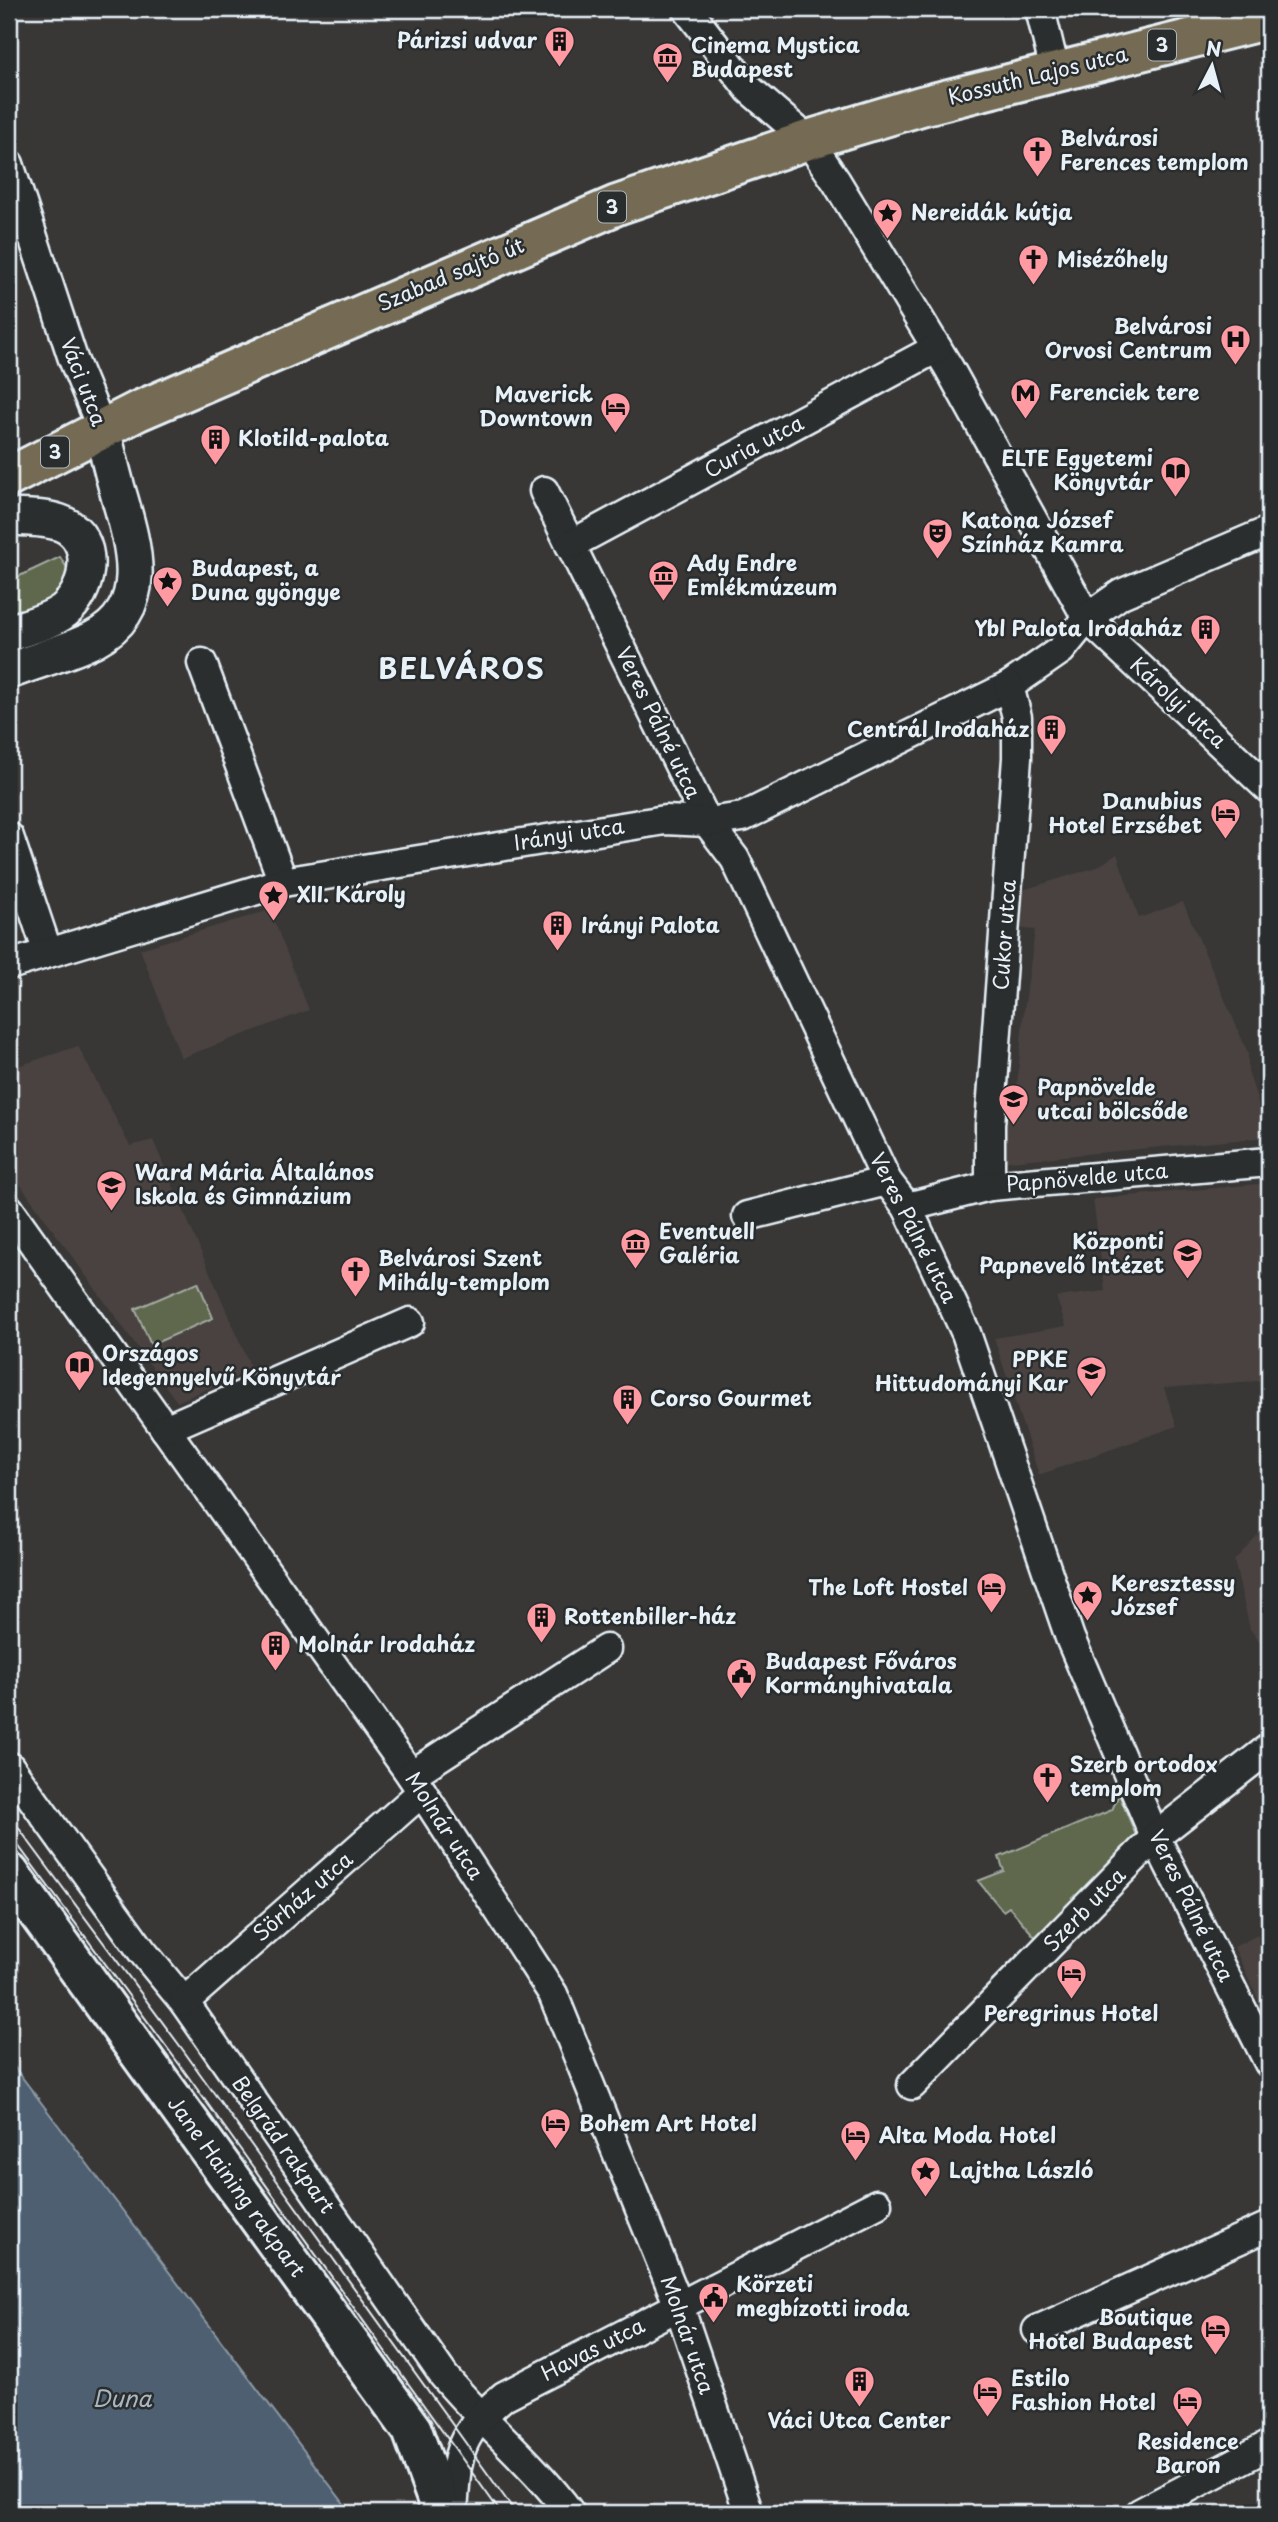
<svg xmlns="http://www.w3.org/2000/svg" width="1278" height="2522" viewBox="0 0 1278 2522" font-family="'Playpen Sans',sans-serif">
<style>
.built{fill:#484240}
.green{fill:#5f674e;stroke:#a4aca3;stroke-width:2}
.water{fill:#4d5f6f;stroke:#8b99a6;stroke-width:2}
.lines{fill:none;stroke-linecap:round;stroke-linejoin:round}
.minor-casing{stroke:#e8f1f8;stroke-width:33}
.tertiary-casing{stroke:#e8f1f8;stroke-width:40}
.secondary-casing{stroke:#e8f1f8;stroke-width:44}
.primary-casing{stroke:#e8f1f8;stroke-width:44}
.minor{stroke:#2a2d2e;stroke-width:28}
.tertiary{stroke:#2a2d2e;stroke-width:35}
.secondary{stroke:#2a2d2e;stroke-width:38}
.primary{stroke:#746b52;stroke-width:38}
.tram{stroke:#e8f1f8;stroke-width:2}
.labels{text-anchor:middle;stroke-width:5;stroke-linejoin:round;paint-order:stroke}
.shield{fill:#2a2d2e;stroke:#afb6bb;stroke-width:2}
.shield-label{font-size:19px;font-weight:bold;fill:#e8f1f8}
.poi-label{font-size:21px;font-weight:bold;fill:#e8f1f8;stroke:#2a2d2e;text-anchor:start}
.street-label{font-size:21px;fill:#e8f1f8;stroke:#2a2d2e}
.water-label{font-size:23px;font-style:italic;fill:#aab7c1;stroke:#2a2d2e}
.district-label{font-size:28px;font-weight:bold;letter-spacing:2px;fill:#e8f1f8;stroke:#2a2d2e}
</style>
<rect width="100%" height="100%" fill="#383736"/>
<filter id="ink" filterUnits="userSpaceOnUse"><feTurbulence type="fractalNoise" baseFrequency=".0143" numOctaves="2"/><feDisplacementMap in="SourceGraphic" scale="14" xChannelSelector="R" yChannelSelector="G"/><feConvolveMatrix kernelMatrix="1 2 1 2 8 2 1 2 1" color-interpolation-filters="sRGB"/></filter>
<g filter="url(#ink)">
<!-- built -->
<g class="built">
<polygon points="1117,854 1139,918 1183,902 1248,1053 1248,1071 1269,1137 999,1162 1000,1110 1015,1109 1023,1018 1035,930 1014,928 1016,892 1097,867"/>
<polygon points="270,910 309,1010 181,1058 140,949"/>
<polygon points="78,1046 130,1146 153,1140 252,1370 177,1402 9,1169 9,1066 15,1067"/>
<polygon points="1269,1183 1269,1380 1164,1388 1177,1426 1039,1475 994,1338 1066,1326 1056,1297 1105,1291 1093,1199"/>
<polygon points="1269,1522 1269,1654 1250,1629 1234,1561"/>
<polygon points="1269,1929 1269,2023 1234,1947"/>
</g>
<!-- green -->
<g class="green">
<polygon points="60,557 69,571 57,601 9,624 9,581"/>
<polygon points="198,1282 213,1318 151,1345 135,1309"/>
<polygon points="1119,1794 1135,1833 1133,1842 1036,1938 1009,1907 1003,1911 978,1881 1004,1871 999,1857 1112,1810"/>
</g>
<!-- water -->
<polygon class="water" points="9,2060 351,2513 9,2513"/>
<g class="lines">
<defs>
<g id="minor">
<polyline points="687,9 750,90 808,140 836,181 949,368 1087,618 1269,789"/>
<polyline points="1040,9 1055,71"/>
<polyline points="9,164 73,359 102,429"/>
<polyline points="544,491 707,822 735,859 887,1181 907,1207 966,1333 1070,1638 1155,1837 1269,2063"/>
<polyline points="570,545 937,348"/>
<polyline points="202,663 283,882"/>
<polyline points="9,837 48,953"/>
<polyline points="9,965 283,882 665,820 707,822 743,817 1009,686 1061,650 1087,618 1121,594 1269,531"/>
<polyline points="990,1186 990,1125 1017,758 1017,717 1009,686"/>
<polyline points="907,1207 990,1186 1269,1162"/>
<polyline points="9,1209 411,1775 553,1994 679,2306 749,2513"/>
<polyline points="747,1216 887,1181"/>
<polyline points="165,1429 410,1322"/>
<path d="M9,1766L142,1951L184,2002L444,2376C484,2424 533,2463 570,2513"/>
<polyline points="411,1775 606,1649"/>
<polyline points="184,2002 422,1792"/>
<polyline points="912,2085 1155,1837 1269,1748"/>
<polyline points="1037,2330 1269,2226"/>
<path d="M453,2513C457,2454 456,2436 504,2396L877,2204"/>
<polyline points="1140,2513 1269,2445"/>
</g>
<g id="tertiary">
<path d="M9,517C26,518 47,517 63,524C96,539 90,586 68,607C55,621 26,627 9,633"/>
<path d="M9,671C37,660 68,652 94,639C154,608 133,544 118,492C112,471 107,450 102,429"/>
</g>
<polyline id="secondary" points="9,1873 412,2430 442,2513"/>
<polyline id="primary" points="9,477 138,411 617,205 808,140 921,106 1269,19"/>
</defs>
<!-- minor casing -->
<use href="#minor" class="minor-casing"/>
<!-- tertiary casing -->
<use href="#tertiary" class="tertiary-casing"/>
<!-- secondary casing -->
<use href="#secondary" class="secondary-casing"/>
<!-- primary casing -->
<use href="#primary" class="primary-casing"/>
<!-- minor -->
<use href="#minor" class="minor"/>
<!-- tertiary -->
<use href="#tertiary" class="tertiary"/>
<!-- secondary -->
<use href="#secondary" class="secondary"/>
<!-- primary -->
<use href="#primary" class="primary"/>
<!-- tram -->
<g class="tram">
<polyline points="9,1815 183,2050 516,2513"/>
<polyline points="9,1833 182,2068 501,2513"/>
</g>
</g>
</g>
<!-- icons -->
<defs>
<symbol id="building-pin" viewBox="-11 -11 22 30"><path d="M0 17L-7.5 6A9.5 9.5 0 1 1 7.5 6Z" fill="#ff9aa2" stroke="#2a2d2e"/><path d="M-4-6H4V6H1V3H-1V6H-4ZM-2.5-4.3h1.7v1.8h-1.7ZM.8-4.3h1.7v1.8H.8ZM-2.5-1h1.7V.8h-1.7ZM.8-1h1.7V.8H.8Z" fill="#111"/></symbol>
<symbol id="museum-pin" viewBox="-11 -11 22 30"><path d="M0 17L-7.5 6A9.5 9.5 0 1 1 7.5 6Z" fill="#ff9aa2" stroke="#2a2d2e"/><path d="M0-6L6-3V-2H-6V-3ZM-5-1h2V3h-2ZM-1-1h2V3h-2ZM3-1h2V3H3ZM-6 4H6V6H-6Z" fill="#111"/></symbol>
<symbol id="church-pin" viewBox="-11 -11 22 30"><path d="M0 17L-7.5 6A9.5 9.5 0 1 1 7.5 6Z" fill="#ff9aa2" stroke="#2a2d2e"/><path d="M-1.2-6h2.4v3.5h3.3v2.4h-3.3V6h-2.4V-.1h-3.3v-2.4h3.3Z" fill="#111"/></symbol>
<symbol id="sight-pin" viewBox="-11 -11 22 30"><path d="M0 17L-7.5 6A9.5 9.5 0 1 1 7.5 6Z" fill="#ff9aa2" stroke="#2a2d2e"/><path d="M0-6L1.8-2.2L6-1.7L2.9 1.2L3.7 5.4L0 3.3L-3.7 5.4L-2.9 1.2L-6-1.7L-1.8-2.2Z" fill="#111"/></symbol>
<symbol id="hospital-pin" viewBox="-11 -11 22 30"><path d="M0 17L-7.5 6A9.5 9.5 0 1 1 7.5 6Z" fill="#ff9aa2" stroke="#2a2d2e"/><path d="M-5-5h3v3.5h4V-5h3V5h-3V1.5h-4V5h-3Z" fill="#111"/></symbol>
<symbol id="metro-pin" viewBox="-11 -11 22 30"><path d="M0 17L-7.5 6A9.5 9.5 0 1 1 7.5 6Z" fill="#ff9aa2" stroke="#2a2d2e"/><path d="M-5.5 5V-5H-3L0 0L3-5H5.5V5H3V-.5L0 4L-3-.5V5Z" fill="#111"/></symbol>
<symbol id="hotel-pin" viewBox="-11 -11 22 30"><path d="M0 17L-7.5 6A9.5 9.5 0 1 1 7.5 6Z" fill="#ff9aa2" stroke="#2a2d2e"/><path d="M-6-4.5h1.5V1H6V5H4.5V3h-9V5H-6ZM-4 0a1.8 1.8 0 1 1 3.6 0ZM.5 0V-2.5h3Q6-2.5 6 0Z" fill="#111"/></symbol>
<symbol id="library-pin" viewBox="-11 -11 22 30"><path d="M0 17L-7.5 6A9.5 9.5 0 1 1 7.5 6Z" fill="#ff9aa2" stroke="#2a2d2e"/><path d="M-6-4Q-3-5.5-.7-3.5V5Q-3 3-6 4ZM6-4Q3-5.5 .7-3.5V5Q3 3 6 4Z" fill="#111"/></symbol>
<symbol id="theatre-pin" viewBox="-11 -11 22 30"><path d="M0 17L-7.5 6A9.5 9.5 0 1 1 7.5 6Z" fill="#ff9aa2" stroke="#2a2d2e"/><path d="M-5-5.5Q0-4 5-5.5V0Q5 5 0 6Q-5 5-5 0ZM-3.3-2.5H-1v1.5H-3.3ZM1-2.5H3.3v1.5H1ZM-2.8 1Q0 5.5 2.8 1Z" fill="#111"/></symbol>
<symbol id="school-pin" viewBox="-11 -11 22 30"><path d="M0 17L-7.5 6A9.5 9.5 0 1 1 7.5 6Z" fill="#ff9aa2" stroke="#2a2d2e"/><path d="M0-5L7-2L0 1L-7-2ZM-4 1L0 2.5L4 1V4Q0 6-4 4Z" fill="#111"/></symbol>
<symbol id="university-pin" viewBox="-11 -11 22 30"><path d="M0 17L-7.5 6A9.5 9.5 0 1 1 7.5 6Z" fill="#ff9aa2" stroke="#2a2d2e"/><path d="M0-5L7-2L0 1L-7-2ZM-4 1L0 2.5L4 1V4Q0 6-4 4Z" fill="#111"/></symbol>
<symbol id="civic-pin" viewBox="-11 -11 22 30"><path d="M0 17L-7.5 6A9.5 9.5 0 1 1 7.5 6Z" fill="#ff9aa2" stroke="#2a2d2e"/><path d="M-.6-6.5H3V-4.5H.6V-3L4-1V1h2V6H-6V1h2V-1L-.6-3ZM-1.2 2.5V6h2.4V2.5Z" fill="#111"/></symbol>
</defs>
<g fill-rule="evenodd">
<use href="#building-pin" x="542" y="24" width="35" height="47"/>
<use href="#museum-pin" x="650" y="40" width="35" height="47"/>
<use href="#church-pin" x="1020" y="134" width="35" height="47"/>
<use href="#sight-pin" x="870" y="196" width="35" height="47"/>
<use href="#church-pin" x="1016" y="242" width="35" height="47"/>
<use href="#hospital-pin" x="1218" y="322" width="35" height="47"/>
<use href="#metro-pin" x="1008" y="376" width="35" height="47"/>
<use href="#hotel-pin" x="598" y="390" width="35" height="47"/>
<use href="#building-pin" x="198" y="422" width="35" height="47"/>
<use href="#library-pin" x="1158" y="454" width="35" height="47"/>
<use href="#theatre-pin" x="920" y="516" width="35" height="47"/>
<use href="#museum-pin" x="646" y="558" width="35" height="47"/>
<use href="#sight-pin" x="150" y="564" width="35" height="47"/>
<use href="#building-pin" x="1188" y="612" width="35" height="47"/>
<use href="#building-pin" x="1034" y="712" width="35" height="47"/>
<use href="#hotel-pin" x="1208" y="796" width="35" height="47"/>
<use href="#sight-pin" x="256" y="878" width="35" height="47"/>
<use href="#building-pin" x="540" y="908" width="35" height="47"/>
<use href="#school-pin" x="996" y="1082" width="35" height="47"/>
<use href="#school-pin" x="94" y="1168" width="35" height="47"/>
<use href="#museum-pin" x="618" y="1226" width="35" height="47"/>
<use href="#university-pin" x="1170" y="1236" width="35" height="47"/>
<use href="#church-pin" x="338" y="1254" width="35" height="47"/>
<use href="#library-pin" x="62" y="1348" width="35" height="47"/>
<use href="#university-pin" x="1074" y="1354" width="35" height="47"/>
<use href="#building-pin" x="610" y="1382" width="35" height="47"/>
<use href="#hotel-pin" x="974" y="1570" width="35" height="47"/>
<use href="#sight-pin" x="1070" y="1578" width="35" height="47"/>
<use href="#building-pin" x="524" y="1600" width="35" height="47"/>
<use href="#building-pin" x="258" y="1628" width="35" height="47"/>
<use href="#civic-pin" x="724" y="1656" width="35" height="47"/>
<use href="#church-pin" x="1030" y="1760" width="35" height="47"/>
<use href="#hotel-pin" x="1054" y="1956" width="35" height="47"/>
<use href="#hotel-pin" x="538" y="2106" width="35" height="47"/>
<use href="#hotel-pin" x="838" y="2118" width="35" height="47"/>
<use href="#sight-pin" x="908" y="2154" width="35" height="47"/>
<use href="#civic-pin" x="696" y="2280" width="35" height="47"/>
<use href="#hotel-pin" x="1198" y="2312" width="35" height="47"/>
<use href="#building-pin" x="842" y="2364" width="35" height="47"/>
<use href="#hotel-pin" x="970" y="2374" width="35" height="47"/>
<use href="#hotel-pin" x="1170" y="2384" width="35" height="47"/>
</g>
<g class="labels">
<!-- shield labels -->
<g class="shield">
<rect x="1148" y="29.5" width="28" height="31" rx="5"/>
<rect x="598" y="191.5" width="28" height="31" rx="5"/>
<rect x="41" y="436.5" width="28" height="31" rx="5"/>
</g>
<g class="shield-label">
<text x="1162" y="52">3</text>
<text x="612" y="214">3</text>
<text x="55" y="459">3</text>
</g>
<!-- poi labels -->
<g class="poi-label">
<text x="537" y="48" text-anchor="end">Párizsi udvar</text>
<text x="691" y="53">Cinema Mystica<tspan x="691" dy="24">Budapest</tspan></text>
<text x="1060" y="146">Belvárosi<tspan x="1060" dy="24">Ferences templom</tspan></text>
<text x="911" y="220">Nereidák kútja</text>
<text x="1057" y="267">Misézőhely</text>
<text x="1212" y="334" text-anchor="end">Belvárosi<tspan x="1212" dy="24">Orvosi Centrum</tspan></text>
<text x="1049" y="400">Ferenciek tere</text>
<text x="593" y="402" text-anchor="end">Maverick<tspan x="593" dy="24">Downtown</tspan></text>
<text x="238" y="446">Klotild-palota</text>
<text x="1153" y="466" text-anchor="end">ELTE Egyetemi<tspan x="1153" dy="24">Könyvtár</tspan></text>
<text x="961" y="528">Katona József<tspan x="961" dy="24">Színház Kamra</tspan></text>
<text x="687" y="571">Ady Endre<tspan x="687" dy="24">Emlékmúzeum</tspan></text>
<text x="191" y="576">Budapest, a<tspan x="191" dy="24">Duna gyöngye</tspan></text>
<text x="1182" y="636" text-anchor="end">Ybl Palota Irodaház</text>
<text x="1029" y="737" text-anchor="end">Centrál Irodaház</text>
<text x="1202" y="809" text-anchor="end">Danubius<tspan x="1202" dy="24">Hotel Erzsébet</tspan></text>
<text x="297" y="902">XII. Károly</text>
<text x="581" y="933">Irányi Palota</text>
<text x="1037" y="1095">Papnövelde<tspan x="1037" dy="24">utcai bölcsőde</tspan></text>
<text x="135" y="1180">Ward Mária Általános<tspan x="135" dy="24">Iskola és Gimnázium</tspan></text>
<text x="659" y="1239">Eventuell<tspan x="659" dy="24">Galéria</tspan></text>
<text x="1164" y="1249" text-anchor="end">Központi<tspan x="1164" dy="24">Papnevelő Intézet</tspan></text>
<text x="378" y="1266">Belvárosi Szent<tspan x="378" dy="24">Mihály-templom</tspan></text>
<text x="102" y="1361">Országos<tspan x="102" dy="24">Idegennyelvű Könyvtár</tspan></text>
<text x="1068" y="1367" text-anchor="end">PPKE<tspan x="1068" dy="24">Hittudományi Kar</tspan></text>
<text x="650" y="1406">Corso Gourmet</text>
<text x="1111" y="1591">Keresztessy<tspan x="1111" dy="24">József</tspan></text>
<text x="968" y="1595" text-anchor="end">The Loft Hostel</text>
<text x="564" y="1624">Rottenbiller-ház</text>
<text x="298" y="1652">Molnár Irodaház</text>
<text x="765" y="1669">Budapest Főváros<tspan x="765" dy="24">Kormányhivatala</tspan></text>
<text x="1070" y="1772">Szerb ortodox<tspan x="1070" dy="24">templom</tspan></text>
<text x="1071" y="2021" text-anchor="middle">Peregrinus Hotel</text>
<text x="579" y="2131">Bohem Art Hotel</text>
<text x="879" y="2143">Alta Moda Hotel</text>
<text x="949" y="2178">Lajtha László</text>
<text x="736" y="2292">Körzeti<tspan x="736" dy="24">megbízotti iroda</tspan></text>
<text x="1193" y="2325" text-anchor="end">Boutique<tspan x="1193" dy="24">Hotel Budapest</tspan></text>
<text x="1011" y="2386">Estilo<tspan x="1011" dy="24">Fashion Hotel</tspan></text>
<text x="859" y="2428" text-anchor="middle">Váci Utca Center</text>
<text x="1188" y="2449" text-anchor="middle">Residence<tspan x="1188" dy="24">Baron</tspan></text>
</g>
<!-- street labels -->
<g class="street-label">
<text transform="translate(1038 76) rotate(-14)" y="7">Kossuth Lajos utca</text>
<text transform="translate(451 275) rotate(-23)" y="7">Szabad sajtó út</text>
<text transform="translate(83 382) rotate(69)" y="7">Váci utca</text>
<text transform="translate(754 447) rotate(-28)" y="7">Curia utca</text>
<text transform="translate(1178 703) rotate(43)" y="7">Károlyi utca</text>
<text transform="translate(658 723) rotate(64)" y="7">Veres Pálné utca</text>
<text transform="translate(569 835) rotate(-9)" y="7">Irányi utca</text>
<text transform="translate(1005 935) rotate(-86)" y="7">Cukor utca</text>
<text transform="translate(1087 1178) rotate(-5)" y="7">Papnövelde utca</text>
<text transform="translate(913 1228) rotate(63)" y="7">Veres Pálné utca</text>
<text transform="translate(444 1826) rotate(57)" y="7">Molnár utca</text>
<text transform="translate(303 1897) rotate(-41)" y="7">Sörház utca</text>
<text transform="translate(1191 1906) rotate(64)" y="7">Veres Pálné utca</text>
<text transform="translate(1085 1910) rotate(-46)" y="7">Szerb utca</text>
<text transform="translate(283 2145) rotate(55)" y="7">Belgrád rakpart</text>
<text transform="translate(236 2187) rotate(54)" y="7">Jane Haining rakpart</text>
<text transform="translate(687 2335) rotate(71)" y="7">Molnár utca</text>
<text transform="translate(593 2350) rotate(-27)" y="7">Havas utca</text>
</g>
<!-- water labels -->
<g class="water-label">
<text x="122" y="2407">Duna</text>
</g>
<!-- district labels -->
<g class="district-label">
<text x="462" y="679">BELVÁROS</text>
</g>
</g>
<!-- margin -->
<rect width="1278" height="2522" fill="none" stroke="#2a2d2e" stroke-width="35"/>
<rect x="18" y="18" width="1243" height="2487" fill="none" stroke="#e8f1f8" stroke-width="2.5" filter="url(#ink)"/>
<!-- north arrow -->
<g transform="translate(1212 66) rotate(6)" stroke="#2a2d2e" stroke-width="5" paint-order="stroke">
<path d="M0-5L12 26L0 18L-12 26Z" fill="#e8f1f8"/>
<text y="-10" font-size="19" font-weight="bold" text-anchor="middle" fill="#e8f1f8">N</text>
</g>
</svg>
